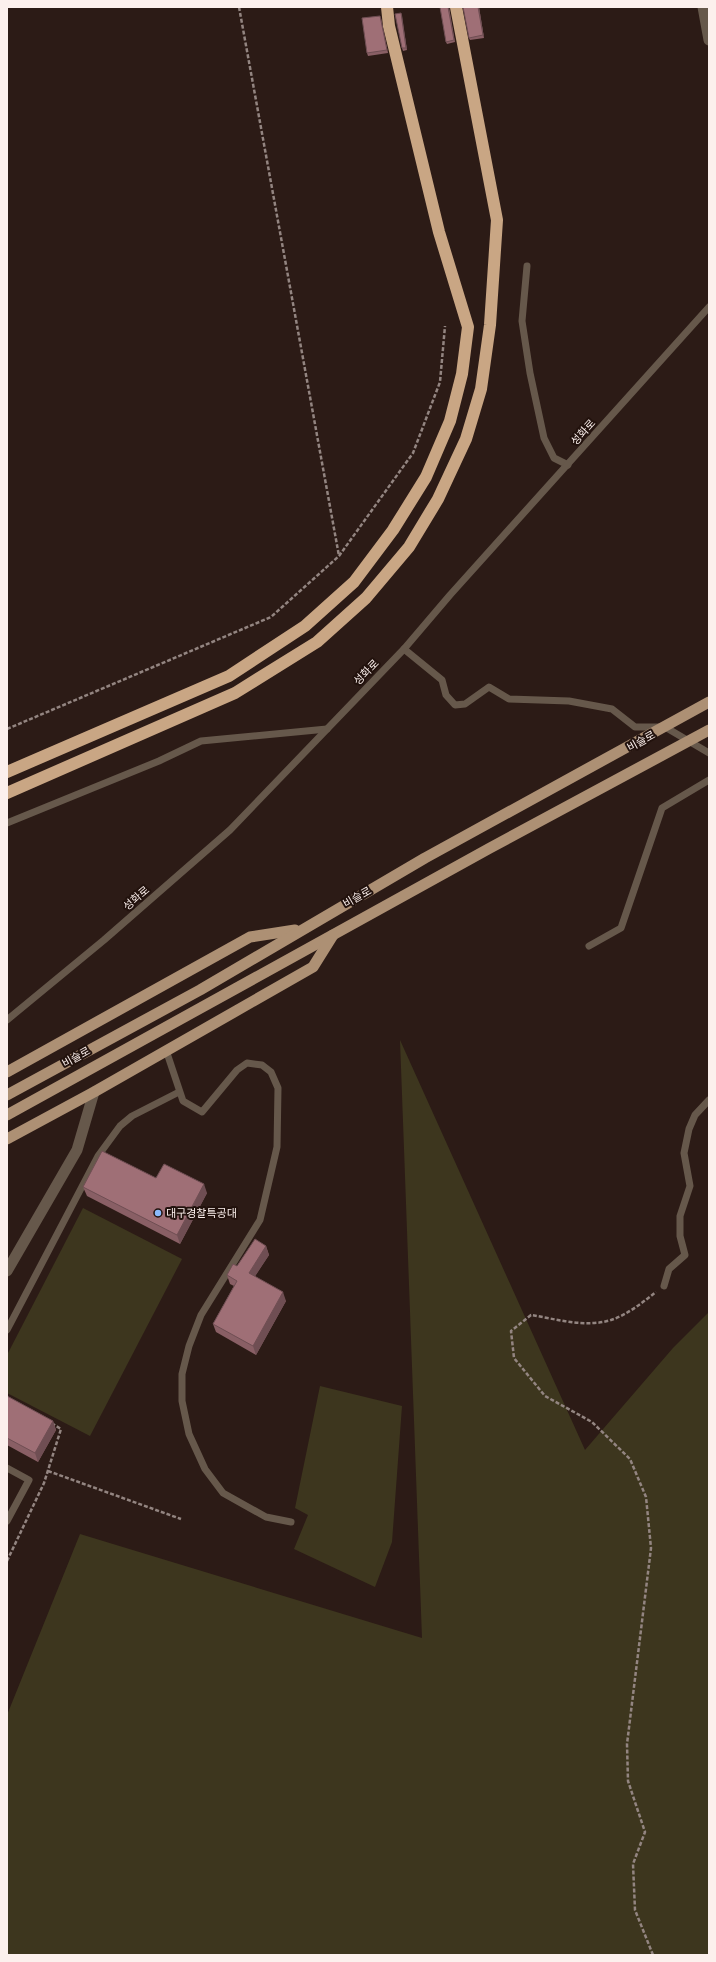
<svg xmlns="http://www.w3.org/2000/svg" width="716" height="1962" viewBox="0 0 716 1962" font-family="'Playfair Display','Noto Sans KR',serif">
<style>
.green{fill:#3d361e}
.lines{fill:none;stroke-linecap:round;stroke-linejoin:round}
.path{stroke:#938581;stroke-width:2.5;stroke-dasharray:4 2;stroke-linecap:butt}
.service{stroke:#66584b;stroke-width:7}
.minor{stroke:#66584b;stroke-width:11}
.primary{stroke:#ad9074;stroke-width:11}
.motorway{stroke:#c9a684;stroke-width:12}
.wall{fill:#895f65}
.shaded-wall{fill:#6f4e53}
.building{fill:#9f6f76;stroke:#6f4e53}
.poi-dot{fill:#8abafc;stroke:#22120d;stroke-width:1.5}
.labels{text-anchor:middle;stroke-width:4;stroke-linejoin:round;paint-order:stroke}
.street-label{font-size:11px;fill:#fcf0ed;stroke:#22120d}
.poi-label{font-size:11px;fill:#fcf0ed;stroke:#22120d;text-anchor:start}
</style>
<rect width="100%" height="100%" fill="#2c1b16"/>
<!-- green -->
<g class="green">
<polygon points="400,1040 585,1450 673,1348 709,1312 709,1955 7,1955 7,1715 80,1534 422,1638"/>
<polygon points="83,1208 182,1259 90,1436 7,1393 7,1355"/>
<polygon points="320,1386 402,1406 392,1542 375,1587 294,1549 308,1515 295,1508"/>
</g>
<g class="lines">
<!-- path -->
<g class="path">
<polyline points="239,7 339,556"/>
<polyline points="7,729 271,617 339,556 413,453 440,382 445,326"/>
<polyline points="48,1471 181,1519"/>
<polyline points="7,1561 44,1483 61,1429 53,1424"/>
<path d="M653,1955L635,1910L633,1864L645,1832L628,1781L627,1744L651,1548L646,1497L630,1459L592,1422L545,1396L514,1358L511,1331L531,1315C556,1319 586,1328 611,1320C627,1315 643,1302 656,1292"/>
</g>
<!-- service -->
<g class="service">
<polyline points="527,266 522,321 530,373 544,438 554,458 568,465"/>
<polyline points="404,649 442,680 446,695 455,705 465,704 489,687 509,699 569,701 612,709 635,727 665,727 709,753"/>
<polyline points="7,823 159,761 201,741 327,729"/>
<polyline points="589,946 621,928 662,808 709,780"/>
<polyline points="7,1020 104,940 230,830 404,649 450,595 709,307"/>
<polyline points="166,1050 183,1101 202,1112 237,1070 247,1063 262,1065 271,1072 278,1088 277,1147 260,1220 201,1315 189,1346 182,1374 182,1401 189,1434 205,1469 223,1493 266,1517 291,1522"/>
<polyline points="664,1286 669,1269 685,1255 680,1236 680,1216 690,1186 684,1153 689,1129 695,1115 709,1100"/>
<polyline points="7,1330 98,1156 120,1126 132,1116 179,1092"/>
<polyline points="7,1468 29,1480 7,1521"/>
</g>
<!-- minor -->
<g class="minor">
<polyline points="703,7 709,40"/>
<polyline points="7,1271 77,1150 94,1092"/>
</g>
<!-- primary -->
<g class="primary">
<polyline points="7,1072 250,937 295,930"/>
<polyline points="7,1095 200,990 425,858 709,702"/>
<polyline points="7,1115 490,848 709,730"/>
<polyline points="7,1139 94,1092 313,967 333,935"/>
</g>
<!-- motorway -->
<g class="motorway">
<polyline points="7,772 229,676 305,626 354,582 393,530 426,477 450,421 462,374 468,327 439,232 389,26 387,7"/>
<polyline points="7,793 235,693 317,642 366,598 409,547 438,499 466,439 481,389 490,325 497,220 456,7"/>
</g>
</g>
<!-- wall -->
<g class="wall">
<polygon points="449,7 455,42 447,44 446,42"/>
<polygon points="479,7 484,38 470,40 469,38"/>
<polygon points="401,13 407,50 403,51 402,48"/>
<polygon points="381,18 388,53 368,56 367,53"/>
<polygon points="156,1178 207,1193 180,1244 87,1196 83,1187"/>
<polygon points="266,1246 269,1255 255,1276 286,1301 256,1355 216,1332 213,1324 234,1286 230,1284 227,1275 237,1266"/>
<polygon points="7,1396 53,1421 56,1430 38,1462 7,1445"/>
</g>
<!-- shaded-wall -->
<g class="shaded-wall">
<polygon points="478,7 479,7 484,38 483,35"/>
<polygon points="401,13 402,15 407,50 406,48"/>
<polygon points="204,1184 207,1193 180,1244 177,1235"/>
<polygon points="266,1246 269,1255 252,1281 249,1273"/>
<polygon points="283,1292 286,1301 256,1355 253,1346"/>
<polygon points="53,1421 56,1430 38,1462 35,1453"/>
</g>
<!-- building -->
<g class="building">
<polygon points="440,7 448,7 454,40 446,42"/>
<polygon points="463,7 478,7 483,35 469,38"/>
<polygon points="401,13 406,48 402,48 395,14"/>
<polygon points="380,16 387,50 367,53 362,18"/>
<polygon points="102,1151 156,1178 164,1164 204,1184 177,1235 83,1187"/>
<polygon points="255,1239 266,1246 249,1273 283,1292 253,1346 213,1324 237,1281 227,1275 233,1264 237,1266"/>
<polygon points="7,1396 53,1421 35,1453 7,1438"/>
</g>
<!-- markers -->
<circle class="poi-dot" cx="158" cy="1213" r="4"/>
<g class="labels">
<!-- street labels -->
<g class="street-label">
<text transform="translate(583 432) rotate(-48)" y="4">성화로</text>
<text transform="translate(366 672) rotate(-46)" y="4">성화로</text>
<text transform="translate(641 741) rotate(-29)" y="4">비슬로</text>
<text transform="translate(357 897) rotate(-30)" y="4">비슬로</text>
<text transform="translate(136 898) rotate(-41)" y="4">성화로</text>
<text transform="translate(76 1057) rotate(-29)" y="4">비슬로</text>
</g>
<!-- poi labels -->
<g class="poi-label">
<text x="166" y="1217">대구경찰특공대</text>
</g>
</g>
<!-- border -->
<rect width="716" height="1962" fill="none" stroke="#fcf0ed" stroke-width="16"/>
</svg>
